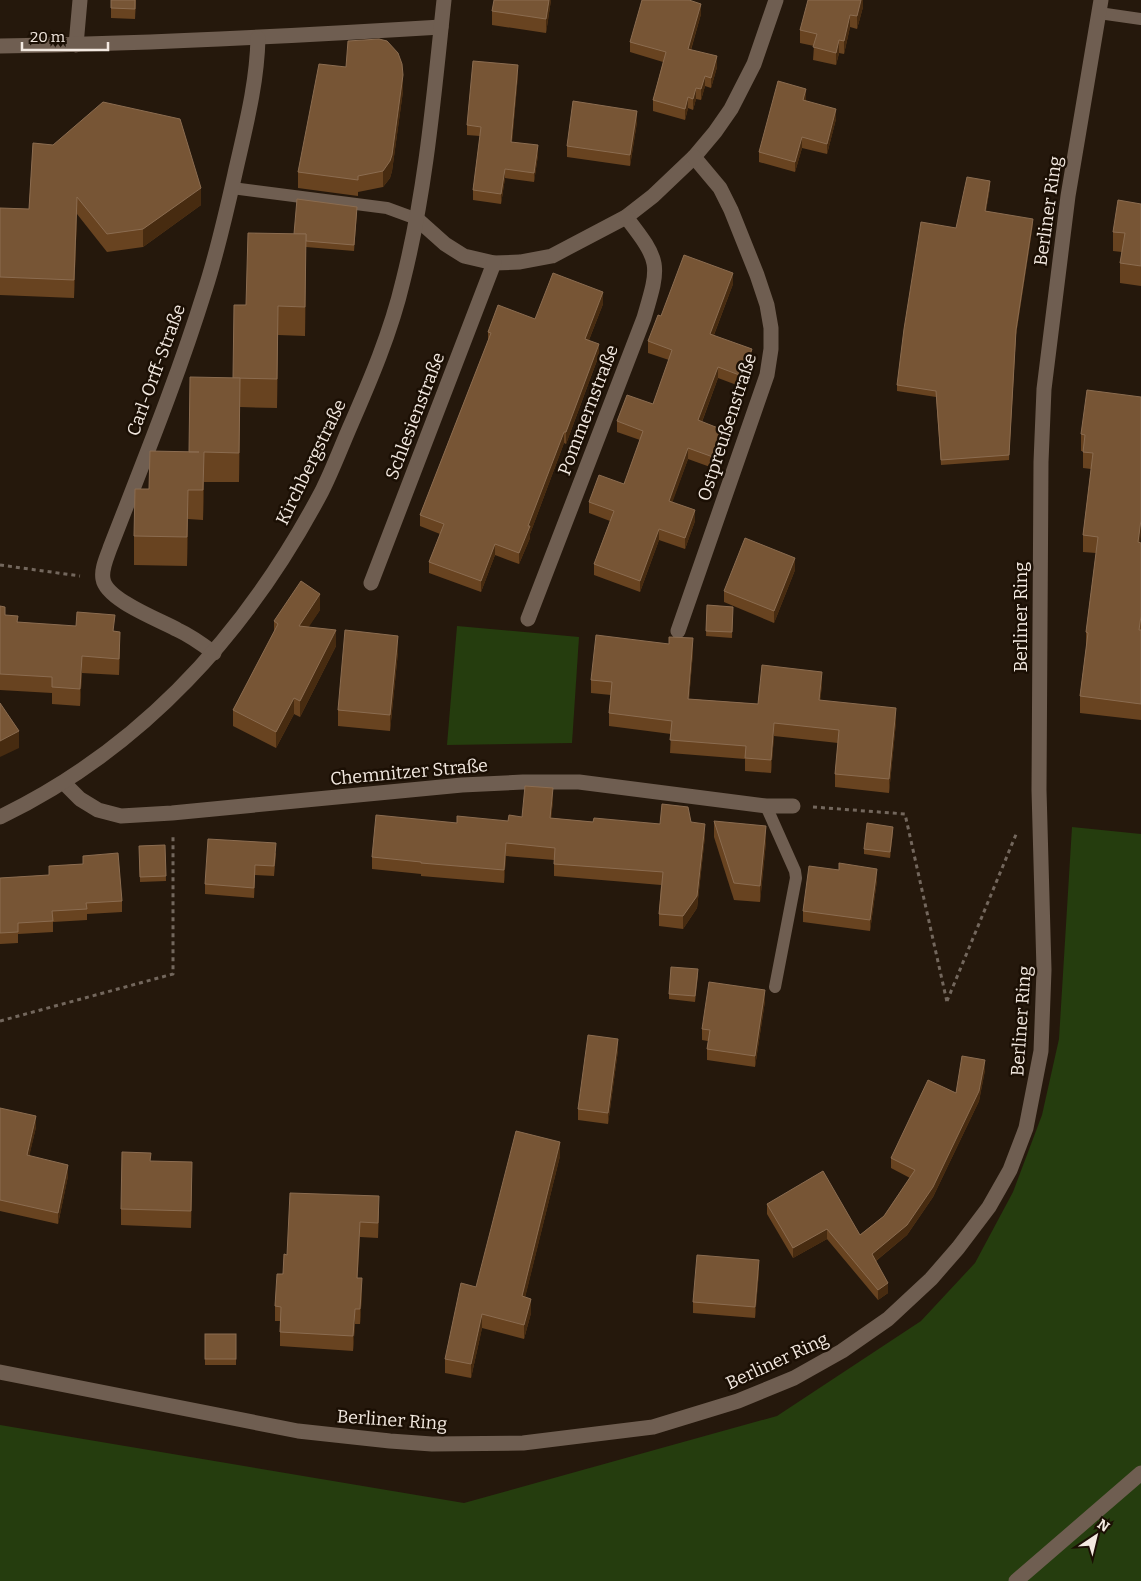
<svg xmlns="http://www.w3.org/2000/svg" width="1141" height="1581" viewBox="0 0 1141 1581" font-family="Bitter,serif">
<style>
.green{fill:#253d0e}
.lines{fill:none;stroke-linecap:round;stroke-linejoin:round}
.path{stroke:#73675d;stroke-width:3;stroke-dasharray:4 4;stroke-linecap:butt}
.lane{stroke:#6f5e51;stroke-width:12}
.street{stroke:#6f5e51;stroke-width:15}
.secondary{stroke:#6f5e51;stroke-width:15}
.wall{fill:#684320}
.shaded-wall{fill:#472b10}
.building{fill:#775535;stroke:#8b6c50}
.labels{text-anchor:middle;stroke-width:5;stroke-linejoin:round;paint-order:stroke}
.street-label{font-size:18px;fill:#f3e9e1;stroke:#1b0f04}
</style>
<rect width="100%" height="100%" fill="#25180c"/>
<!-- green -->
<g class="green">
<polygon points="457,626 579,637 572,743 447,745"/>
<polygon points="1072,827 1141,834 1141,1581 0,1581 0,1425 464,1503 777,1416 921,1321 975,1263 1013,1192 1042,1115 1059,1039"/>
</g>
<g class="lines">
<!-- path -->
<g class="path">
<polyline points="0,565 80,576"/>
<polyline points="813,807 905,814 947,1002"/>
<polyline points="947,1001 1017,832"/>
<polyline points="0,1021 173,974 173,834"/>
</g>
<!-- lane -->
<g class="lane">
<polyline points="1099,13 1141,19"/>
<polyline points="232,188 387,208 417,219"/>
<polyline points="766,806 795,871 796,878 775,987"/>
</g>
<!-- street -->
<g class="street">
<polyline points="76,45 80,0"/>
<path d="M0,46C147,44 294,36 441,27"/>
<polyline points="417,219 445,244 464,256 494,263 520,262 552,256 626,217 653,196 694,157 715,132 731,109 754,64 776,0"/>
<polyline points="371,583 494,263"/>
<path d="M528,619L644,318C660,264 661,262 626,217"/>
<polyline points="678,631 767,375 771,349 771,328 767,305 757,275 731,210 720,188 694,157"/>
<path d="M214,653C202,644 191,636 178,630C160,620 106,600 103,579C101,569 107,557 110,548C143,463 178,377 205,290C218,250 227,209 236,169C246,125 257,83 258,38"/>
<polyline points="64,783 80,799 98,810 121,816 172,813 462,785 523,782 579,782 766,806 793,806"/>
<path d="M0,817C143,748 248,631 322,491C332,471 340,450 349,429C370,381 391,332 403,281C426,190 434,94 444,0"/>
</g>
<!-- secondary -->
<g class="secondary">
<polyline points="0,1372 298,1431 390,1441 432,1444 523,1443 653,1427 738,1401 794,1378 842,1351 888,1319 931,1279 958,1248 989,1207 1010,1170 1026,1128 1041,1051 1044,970 1039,790 1041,462 1044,389 1068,196 1101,0"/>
<polyline points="1016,1581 1141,1473"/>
</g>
</g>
<!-- wall -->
<g class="wall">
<polygon points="111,0 136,0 135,19 111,18"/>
<polygon points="551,0 546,33 492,25 492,11"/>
<polygon points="863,0 863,7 857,29 850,27 844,54 839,53 836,65 813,60 814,46 800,43 800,30"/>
<polygon points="701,14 691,50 717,67 711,88 705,86 701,100 696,99 693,110 688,108 685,120 653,111 653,100 663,62 630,52 630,42"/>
<polygon points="518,75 512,142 538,155 534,182 505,178 501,204 473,200 473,190 480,136 467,135 467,125"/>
<polygon points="403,91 392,171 390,178 383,187 358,192 358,196 298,188 298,172"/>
<polygon points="805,100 836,119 827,154 802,148 795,172 759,162 759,152"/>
<polygon points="637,122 630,166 567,157 567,146"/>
<polygon points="33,143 201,205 143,247 107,252 77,214 74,298 0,295 0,208 29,209"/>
<polygon points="990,187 986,211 1033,224 1016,335 1009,460 941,465 936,397 897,391 897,385 956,228"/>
<polygon points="1141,204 1141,286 1120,283 1120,263 1122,252 1113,251 1113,232"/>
<polygon points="357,212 354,251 306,247 305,336 278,335 277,408 240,407 239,482 204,482 203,520 188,519 187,566 134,565 134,536 149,489 189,452 233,378 246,305 294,234"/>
<polygon points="733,284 714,335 752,361 742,387 718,378 702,422 723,441 713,468 688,459 672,502 695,521 685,549 659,540 640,592 594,575 594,564 610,521 589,513 589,502 624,484 640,440 617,432 617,421 653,404 669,360 648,353 648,341 661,316"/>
<polygon points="603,304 589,340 599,355 566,444 564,443 530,534 530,538 519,564 495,555 481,592 429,573 429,562 440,534 420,526 420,515 488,341 488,332 535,319"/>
<polygon points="1141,397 1140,543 1141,543 1141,720 1080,713 1080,696 1086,649 1086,632 1096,553 1083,552 1083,535 1091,469 1083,468 1083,451 1081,451 1081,434"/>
<polygon points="795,570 774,623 724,602 724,591"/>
<polygon points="707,605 733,607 732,638 706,636"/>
<polygon points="0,606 5,615 18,622 115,631 120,648 119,675 82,673 80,706 52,704 52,693 0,690"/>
<polygon points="320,610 308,627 336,646 300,717 294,714 276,748 233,726 233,710 274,633 274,621"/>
<polygon points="669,644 693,652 689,699 758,704 822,685 820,700 896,722 889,793 835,787 835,774 838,743 774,736 771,773 745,771 745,759 670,753 671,734 609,726 609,713 611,695 591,693 591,680"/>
<polygon points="398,652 390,731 338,726 338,710"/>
<polygon points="553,801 551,818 593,822 660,824 691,822 705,836 697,908 683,929 659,926 659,914 661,885 554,876 554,860 506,856 504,883 421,876 421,874 372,869 372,857 457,823 508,821 522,817"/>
<polygon points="714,821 766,842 760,902 734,900 714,837"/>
<polygon points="893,832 890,858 864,854 864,849"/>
<polygon points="165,845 166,881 140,882 139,846"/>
<polygon points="276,853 274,876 255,875 254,898 205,894 205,884"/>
<polygon points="83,856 122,901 122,912 87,914 87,920 53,922 53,932 18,934 18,943 0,944 0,878 49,875 49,866 83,864"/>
<polygon points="877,880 870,931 803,922 803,911"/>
<polygon points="698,975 695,1002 669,999 669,994"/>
<polygon points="765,1001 755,1067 707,1060 707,1049 708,1041 702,1040 702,1029"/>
<polygon points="618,1050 608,1124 578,1120 578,1109"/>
<polygon points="985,1070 979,1101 933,1197 907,1235 876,1261 888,1293 878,1300 827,1239 793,1258 767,1214 767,1204 860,1235 884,1216 910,1178 891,1168 891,1158 956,1093"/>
<polygon points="0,1108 36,1127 29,1156 68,1176 58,1224 0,1211"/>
<polygon points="560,1156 525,1297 531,1313 524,1339 482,1328 471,1378 445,1373 445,1359 476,1287"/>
<polygon points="151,1161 192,1178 191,1228 121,1225 121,1209"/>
<polygon points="379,1211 378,1238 360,1237 357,1278 362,1293 360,1324 355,1324 353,1351 280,1346 280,1321 275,1321 275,1306 287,1255"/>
<polygon points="759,1271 755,1318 693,1313 693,1302"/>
<rect x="205" y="1334" width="31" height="31"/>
</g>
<!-- shaded-wall -->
<g class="shaded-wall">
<polygon points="549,0 551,0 546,33 546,19"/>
<polygon points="860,0 863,0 863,7 857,29 857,16"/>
<polygon points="701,4 701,14 688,59 688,49"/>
<polygon points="850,15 850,27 844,54 844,41"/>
<polygon points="839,40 839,53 836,65 836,53"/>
<polygon points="717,56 717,67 711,88 711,78"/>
<polygon points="518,65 518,75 511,152 511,142"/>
<polygon points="403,75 403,91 392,171 390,178 383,187 383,171"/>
<polygon points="705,76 705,86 701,100 701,89"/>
<polygon points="696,88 696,99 693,110 693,99"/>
<polygon points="806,89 806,100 803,110 803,100"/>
<polygon points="688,97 688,108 685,120 685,109"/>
<polygon points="836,109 836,119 827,154 827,144"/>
<polygon points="637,111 637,122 630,166 630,155"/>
<polygon points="802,137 802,148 795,172 795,162"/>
<polygon points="538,145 538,155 534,182 534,173"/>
<polygon points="505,169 505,178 501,204 501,194"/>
<polygon points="990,181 990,187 985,216 985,211"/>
<polygon points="201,188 201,205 143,247 143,229"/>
<polygon points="77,197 77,214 74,298 74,280"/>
<polygon points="1033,219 1033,224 1016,335 1009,460 1016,330"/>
<polygon points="306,234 306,263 305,336 305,307"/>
<polygon points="733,273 733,284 710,345 710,334"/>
<polygon points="603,292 603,304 585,350 585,339"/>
<polygon points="278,306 278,335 277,408 277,379"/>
<polygon points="599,344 599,355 566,444 566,432"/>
<polygon points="752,349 752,361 742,387 742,376"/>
<polygon points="718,367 718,378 698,432 698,420"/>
<polygon points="240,378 240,407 239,482 239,453"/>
<polygon points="723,430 723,441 713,468 713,457"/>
<polygon points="564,432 564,443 530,534 530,538 519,564 519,553 528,526"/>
<polygon points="688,448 688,459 669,512 669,501"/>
<polygon points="204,452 204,482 203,520 203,490"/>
<polygon points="188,490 188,519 187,566 187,537"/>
<polygon points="695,510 695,521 685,549 685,538"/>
<polygon points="1141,520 1141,536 1138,559 1138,542"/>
<polygon points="659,529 659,540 640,592 640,581"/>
<polygon points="495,544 495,555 481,592 481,581"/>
<polygon points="795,558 795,570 774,623 774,611"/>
<polygon points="320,594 320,610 299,642 299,626"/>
<polygon points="336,630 336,646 300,717 300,701"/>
<polygon points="120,632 120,648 119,675 119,659"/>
<polygon points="398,636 398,652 390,731 390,715"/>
<polygon points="693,638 693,652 688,712 688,699"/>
<polygon points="82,656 82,673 80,706 80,689"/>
<polygon points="822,672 822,685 819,713 819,700"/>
<polygon points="294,698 294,714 276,748 276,732"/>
<polygon points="896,708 896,722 889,793 889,779"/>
<polygon points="774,723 774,736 771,773 771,760"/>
<polygon points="19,731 19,748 0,757 0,741"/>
<polygon points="553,788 553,801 550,830 550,818"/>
<polygon points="705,824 705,836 697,908 683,929 683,916"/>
<polygon points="766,826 766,842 760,902 760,886"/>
<polygon points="893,827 893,832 890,858 890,852"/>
<polygon points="506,843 506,856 504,883 504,870"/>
<polygon points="255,865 255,875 254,898 254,888"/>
<polygon points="877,869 877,880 870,931 870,920"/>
<polygon points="765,990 765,1001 755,1067 755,1056"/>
<polygon points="618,1039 618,1050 608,1124 608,1113"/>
<polygon points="985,1060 985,1070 979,1101 933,1197 907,1235 872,1264 872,1254"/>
<polygon points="36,1116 36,1127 27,1166 27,1155"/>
<polygon points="560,1142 560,1156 522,1310 522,1296"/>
<polygon points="192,1162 192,1178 191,1228 191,1211"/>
<polygon points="68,1165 68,1176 58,1224 58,1213"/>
<polygon points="360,1222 360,1237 357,1293 357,1278"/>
<polygon points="827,1229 827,1239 793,1258 793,1248"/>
<polygon points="759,1260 759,1271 755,1318 755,1307"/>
<polygon points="362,1278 362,1293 360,1324 360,1309"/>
<polygon points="888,1283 888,1293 878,1300 878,1290"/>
<polygon points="531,1299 531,1313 524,1339 524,1325"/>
<polygon points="355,1309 355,1324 353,1351 353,1336"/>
<polygon points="482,1314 482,1328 471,1378 471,1364"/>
</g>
<!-- building -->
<g class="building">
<polygon points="111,0 135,0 135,9 111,8"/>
<polygon points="494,0 549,0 546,19 492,11"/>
<polygon points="642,0 689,0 701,4 688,49 717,56 711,78 705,76 701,89 696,88 693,99 688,97 685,109 653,100 666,52 630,42"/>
<polygon points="808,0 861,0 857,16 850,15 844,41 839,40 836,53 813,47 817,34 800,30"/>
<polygon points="379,39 387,41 398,53 402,64 403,75 392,155 390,161 383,171 358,176 358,180 298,172 319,64 346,67 348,41"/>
<polygon points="473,61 518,65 511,142 538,145 534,173 505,169 501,194 473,190 481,127 467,125"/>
<polygon points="778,81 806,89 803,100 836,109 827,144 802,137 795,162 759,152"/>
<polygon points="573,101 637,111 630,155 567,146"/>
<polygon points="103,102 180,119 201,188 143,229 107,234 77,197 74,280 0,277 0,208 29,209 33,143 53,145"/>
<polygon points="967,177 990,181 985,211 1033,219 1016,330 1009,455 941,460 936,391 897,385 904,329 921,222 956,228"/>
<polygon points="297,199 357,207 354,245 306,241 306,234 294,234"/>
<polygon points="1118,200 1141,204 1141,266 1120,263 1125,233 1113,232"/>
<polygon points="248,233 306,234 305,307 278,306 277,379 233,378 234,305 246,305"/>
<polygon points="684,255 733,273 710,334 752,349 742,376 718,367 698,420 723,430 713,457 688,448 669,501 695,510 685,538 659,529 640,581 594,564 614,511 589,502 599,475 624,484 643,431 617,421 627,395 653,404 672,350 648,341 658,315 661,316"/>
<polygon points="553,273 603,292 585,339 599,344 566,432 564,432 528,526 530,526 519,553 495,544 481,581 429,562 444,524 420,515 491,333 488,332 498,305 535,319"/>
<polygon points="190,377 240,378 239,453 204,452 203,490 188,490 187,537 134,536 135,489 149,489 150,451 199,452 189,452"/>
<polygon points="1087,390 1141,397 1141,520 1138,542 1141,543 1141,616 1139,630 1141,630 1141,704 1080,696 1088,633 1086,632 1098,537 1083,535 1093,453 1083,452 1085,435 1081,434"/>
<polygon points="745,538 795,558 774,611 724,591"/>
<polygon points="301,581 320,594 299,626 336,630 300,701 294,698 276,732 233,710 278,624 274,621"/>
<polygon points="707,605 733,607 732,632 706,631"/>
<polygon points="0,606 5,607 5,615 18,616 17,622 76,626 77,612 115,615 113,631 120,632 119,659 82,656 80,689 52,687 52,677 0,674"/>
<polygon points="345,630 398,636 390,715 338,710"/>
<polygon points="596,635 669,644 669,637 693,638 688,699 758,704 762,665 822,672 819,700 896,708 889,779 835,774 839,730 774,723 771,760 745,758 746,746 670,740 672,721 609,713 612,682 591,680"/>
<polygon points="0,703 19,731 0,741"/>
<polygon points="525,786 553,788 550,818 593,822 594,818 660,824 662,804 688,807 691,822 705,824 697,896 683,916 659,914 663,872 554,864 555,848 506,843 504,870 421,863 421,862 372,857 376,815 457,823 457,816 508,821 509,815 522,817"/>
<polygon points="714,821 766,826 760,886 734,883"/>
<polygon points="867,823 893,827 890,852 864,849"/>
<polygon points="208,839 276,843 274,866 255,865 254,888 205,884"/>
<polygon points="165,845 166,876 140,877 139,846"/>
<polygon points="118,853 122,901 86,903 87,909 52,911 53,921 18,923 18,932 0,933 0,878 49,875 49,866 83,864 83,856"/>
<polygon points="839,863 877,869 870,920 803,911 809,866 839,870"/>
<polygon points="671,967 698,969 695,996 669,994"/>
<polygon points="709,982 765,990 755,1056 707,1049 710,1030 702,1029"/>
<polygon points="588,1035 618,1039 608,1113 578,1109"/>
<polygon points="962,1056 985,1060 979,1091 933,1187 907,1225 872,1254 888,1283 878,1290 827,1229 793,1248 767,1204 823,1171 860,1235 884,1216 915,1170 891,1158 928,1080 956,1093"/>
<polygon points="0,1108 36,1116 27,1155 68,1165 58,1213 0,1200"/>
<polygon points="516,1131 560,1142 522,1296 531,1299 524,1325 482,1314 471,1364 445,1359 461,1283 476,1287"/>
<polygon points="122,1152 151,1153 150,1161 192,1162 191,1211 121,1209"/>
<polygon points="290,1193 379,1196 378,1223 360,1222 357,1278 362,1278 360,1309 355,1309 353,1336 280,1332 281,1307 275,1306 277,1274 283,1274 284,1254 287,1255"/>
<polygon points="697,1255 759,1260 755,1307 693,1302"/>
<rect x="205" y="1334" width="31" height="25"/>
</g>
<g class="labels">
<!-- street labels -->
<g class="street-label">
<text transform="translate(1048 211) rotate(-82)" y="6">Berliner Ring</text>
<text transform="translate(156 370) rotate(-70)" y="6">Carl-Orff-Straße</text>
<text transform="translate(588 410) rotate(-69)" y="6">Pommernstraße</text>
<text transform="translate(415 416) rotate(-69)" y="6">Schlesienstraße</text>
<text transform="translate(727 427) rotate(-72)" y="6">Ostpreußenstraße</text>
<text transform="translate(311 462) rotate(-64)" y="6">Kirchbergstraße</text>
<text transform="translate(1021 617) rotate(-90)" y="6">Berliner Ring</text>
<text transform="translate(409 772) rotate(-5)" y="6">Chemnitzer Straße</text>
<text transform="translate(1021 1021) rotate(-86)" y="6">Berliner Ring</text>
<text transform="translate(777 1361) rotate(-25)" y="6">Berliner Ring</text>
<text transform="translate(392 1420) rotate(4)" y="6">Berliner Ring</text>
</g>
</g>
<!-- north arrow -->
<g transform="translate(1096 1536) rotate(35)" stroke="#1b0f04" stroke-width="4" paint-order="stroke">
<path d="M0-4L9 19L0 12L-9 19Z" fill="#f3e9e1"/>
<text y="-8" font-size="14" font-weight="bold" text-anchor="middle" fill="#f3e9e1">N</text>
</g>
<!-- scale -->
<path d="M22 42v8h86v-8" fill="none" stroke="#f3e9e1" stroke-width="2.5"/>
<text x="30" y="42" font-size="15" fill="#f3e9e1" stroke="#1b0f04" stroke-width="4" paint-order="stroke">20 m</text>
</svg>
